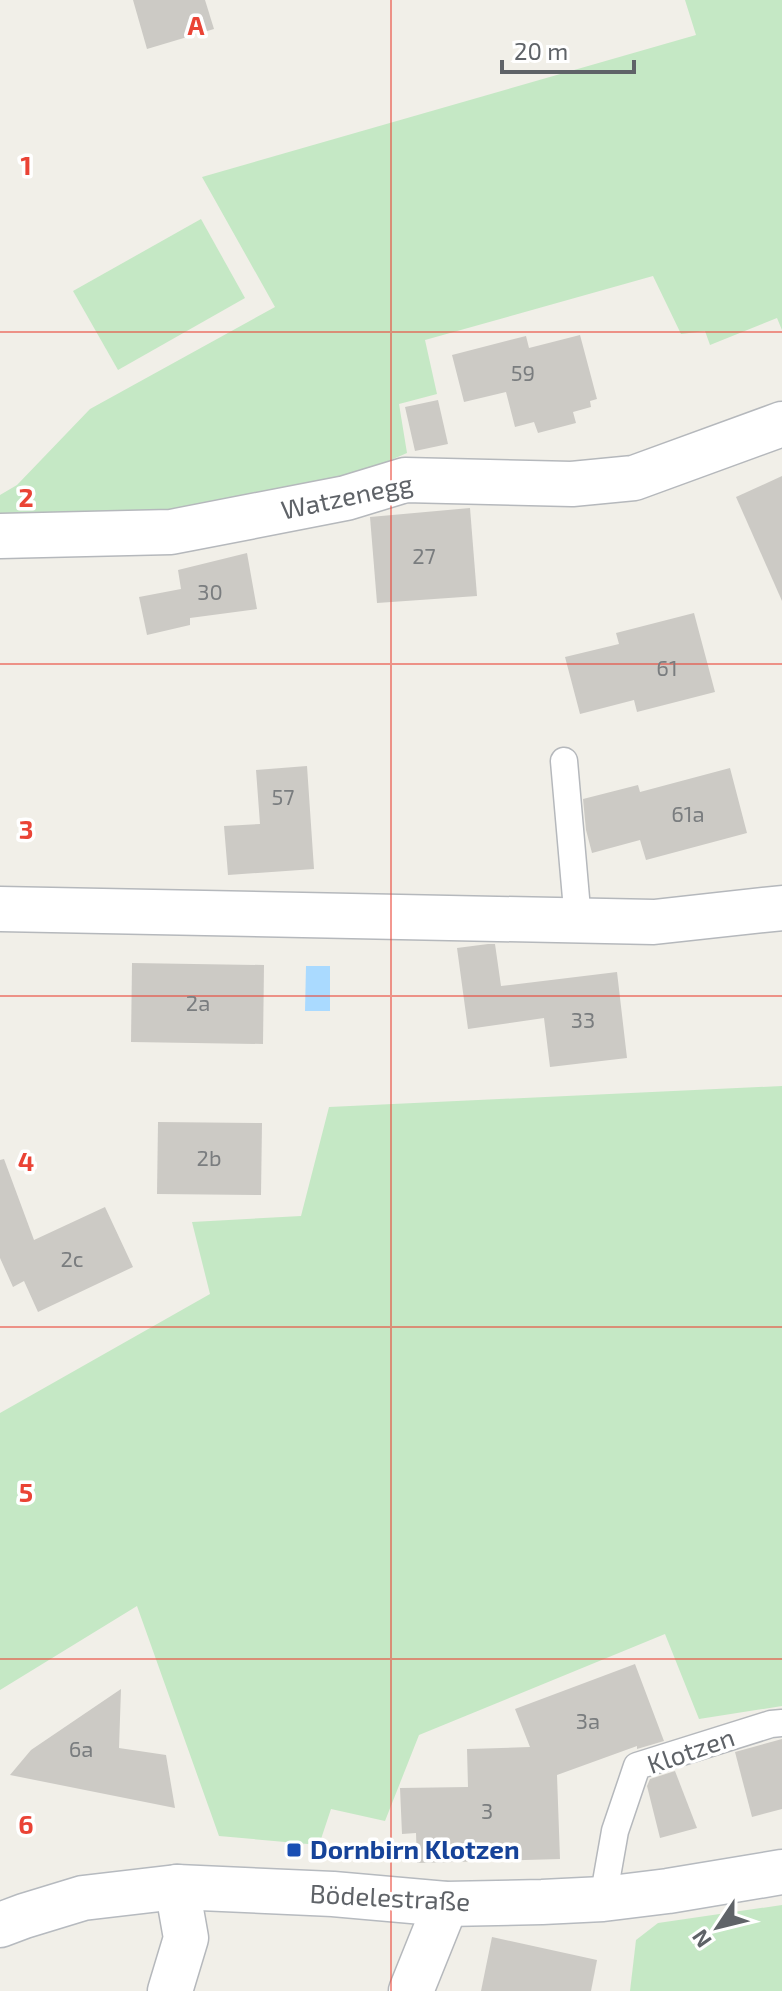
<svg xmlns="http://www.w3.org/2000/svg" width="782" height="1991" viewBox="0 0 782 1991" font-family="'Exo 2',sans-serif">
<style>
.green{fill:#c5e8c5}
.water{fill:#aadaff}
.building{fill:#cccac5}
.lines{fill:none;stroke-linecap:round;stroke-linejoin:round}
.lane-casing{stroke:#b5b8bc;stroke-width:29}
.street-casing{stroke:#b5b8bc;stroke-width:47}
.secondary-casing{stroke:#b6babf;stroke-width:47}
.lane{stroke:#fff;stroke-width:26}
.street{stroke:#fff;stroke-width:44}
.secondary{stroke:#fff;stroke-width:44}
.grid{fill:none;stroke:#ea4335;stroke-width:2;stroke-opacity:0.55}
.transit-dot{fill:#1a4fb4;stroke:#fff;stroke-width:3}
.labels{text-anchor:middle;stroke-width:7;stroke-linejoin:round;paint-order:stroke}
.number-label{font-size:22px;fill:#7a7d7f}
.street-label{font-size:26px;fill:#5f6368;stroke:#fff}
.transit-label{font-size:26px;font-weight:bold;fill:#164399;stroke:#fff;text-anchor:start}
.grid-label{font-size:26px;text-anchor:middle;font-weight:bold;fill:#ea4335;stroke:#fff;stroke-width:7;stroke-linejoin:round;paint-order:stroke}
</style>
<rect width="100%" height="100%" fill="#f1efe8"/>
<!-- green -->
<g class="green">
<polygon points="685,0 782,0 782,330 777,318 710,345 705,331 681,334 653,276 425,340 437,394 399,404 407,453 347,479 173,516 0,521 0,495 17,485 90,409 275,307 202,177 696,35"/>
<polygon points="201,219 245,298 118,370 73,291"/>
<polygon points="782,1086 782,1706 699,1719 665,1634 419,1735 385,1821 331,1809 319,1845 219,1836 137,1606 0,1690 0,1413 210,1294 192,1222 301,1216 329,1107"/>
<polygon points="782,1905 782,1991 630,1991 636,1940 658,1923"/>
</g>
<!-- water -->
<polygon class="water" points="306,966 330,966 330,1011 305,1011"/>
<!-- building -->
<g class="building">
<polygon points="133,0 205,0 214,29 147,49"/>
<polygon points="580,335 597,399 590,401 591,407 573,412 576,423 538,433 534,422 515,427 506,392 464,402 452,355 526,336 529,348"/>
<polygon points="438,400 448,444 415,451 405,407"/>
<polygon points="782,476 782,601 736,497"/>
<polygon points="470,508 477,596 377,603 370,517"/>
<polygon points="247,553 257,609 190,618 190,625 147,635 139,597 181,589 178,570"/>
<polygon points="694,613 715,692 637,712 634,700 580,714 565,657 619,644 616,633"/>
<polygon points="307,766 314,869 228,875 224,826 260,824 256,770"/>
<polygon points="730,768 747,833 646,860 640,840 592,853 586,830 583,799 638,785 640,792"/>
<polygon points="488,944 495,944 501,986 617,972 627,1058 550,1067 544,1018 468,1029 457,948"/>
<polygon points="132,963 264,965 263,1044 131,1042"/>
<polygon points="158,1122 262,1123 261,1195 157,1194"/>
<polygon points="4,1159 34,1240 105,1207 133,1267 38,1312 24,1281 13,1287 0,1258 0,1160"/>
<polygon points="635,1664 664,1741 637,1749 637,1746 557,1775 560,1859 417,1863 416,1833 402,1834 400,1788 468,1787 467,1749 530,1747 515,1709"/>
<polygon points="121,1689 119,1748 166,1755 175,1808 10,1775 31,1750"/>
<polygon points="782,1739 782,1809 752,1817 735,1752"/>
<polygon points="675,1771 697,1828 660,1838 647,1786 650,1779"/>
<polygon points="492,1937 597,1960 591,1991 481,1991"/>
</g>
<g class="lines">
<defs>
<g id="lane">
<polyline points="564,761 578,921"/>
<polyline points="603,1899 615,1831 637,1766 771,1724 782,1723"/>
</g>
<g id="street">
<polyline points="0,536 171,532 346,498 405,480 572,484 634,478 782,424"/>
<polyline points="0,909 654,922 782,908"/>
<polyline points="170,1991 186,1938 177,1887"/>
<polyline points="411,1991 446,1904"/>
</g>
<polyline id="secondary" points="0,1925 24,1916 83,1898 177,1887 333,1894 446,1904 542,1902 603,1899 668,1891 782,1872"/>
</defs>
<!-- lane casing -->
<use href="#lane" class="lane-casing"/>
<!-- street casing -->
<use href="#street" class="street-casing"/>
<!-- secondary casing -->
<use href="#secondary" class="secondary-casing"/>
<!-- lane -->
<use href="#lane" class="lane"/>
<!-- street -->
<use href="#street" class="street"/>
<!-- secondary -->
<use href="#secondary" class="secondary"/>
</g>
<!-- grid -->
<path class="grid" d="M391,0V1991M0,332H782M0,664H782M0,996H782M0,1327H782M0,1659H782"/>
<!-- markers -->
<rect class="transit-dot" x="286" y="1842" width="16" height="16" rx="4"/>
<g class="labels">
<!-- number labels -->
<g class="number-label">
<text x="523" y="381">59</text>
<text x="424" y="564">27</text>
<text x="210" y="600">30</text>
<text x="667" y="676">61</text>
<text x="283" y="805">57</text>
<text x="688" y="822">61a</text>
<text x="198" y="1011">2a</text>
<text x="583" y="1028">33</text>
<text x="209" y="1166">2b</text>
<text x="72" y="1267">2c</text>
<text x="588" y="1729">3a</text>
<text x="81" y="1757">6a</text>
<text x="487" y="1819">3</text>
</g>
<!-- street labels -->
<g class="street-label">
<text transform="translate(347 497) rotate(-12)" y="9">Watzenegg</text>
<text transform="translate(691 1751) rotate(-19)" y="9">Klotzen</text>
<text transform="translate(390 1898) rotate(3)" y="9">Bödelestraße</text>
</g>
<!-- transit labels -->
<g class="transit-label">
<text x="310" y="1859">Dornbirn Klotzen</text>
</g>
</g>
<g class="grid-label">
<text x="196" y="35">A</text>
<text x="26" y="175">1</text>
<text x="26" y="507">2</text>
<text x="26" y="839">3</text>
<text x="26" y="1171">4</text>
<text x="26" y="1502">5</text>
<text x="26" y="1834">6</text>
</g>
<!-- north arrow -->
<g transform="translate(718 1927) rotate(235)" stroke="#ffffff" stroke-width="6" paint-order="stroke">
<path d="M0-6L14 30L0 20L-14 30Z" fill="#5f6368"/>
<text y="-12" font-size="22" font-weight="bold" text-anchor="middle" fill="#5f6368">N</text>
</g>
<!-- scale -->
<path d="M502 60v12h132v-12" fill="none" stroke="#5f6368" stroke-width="4"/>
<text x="514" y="60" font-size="24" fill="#5f6368" stroke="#ffffff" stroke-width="6" paint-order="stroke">20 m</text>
</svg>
